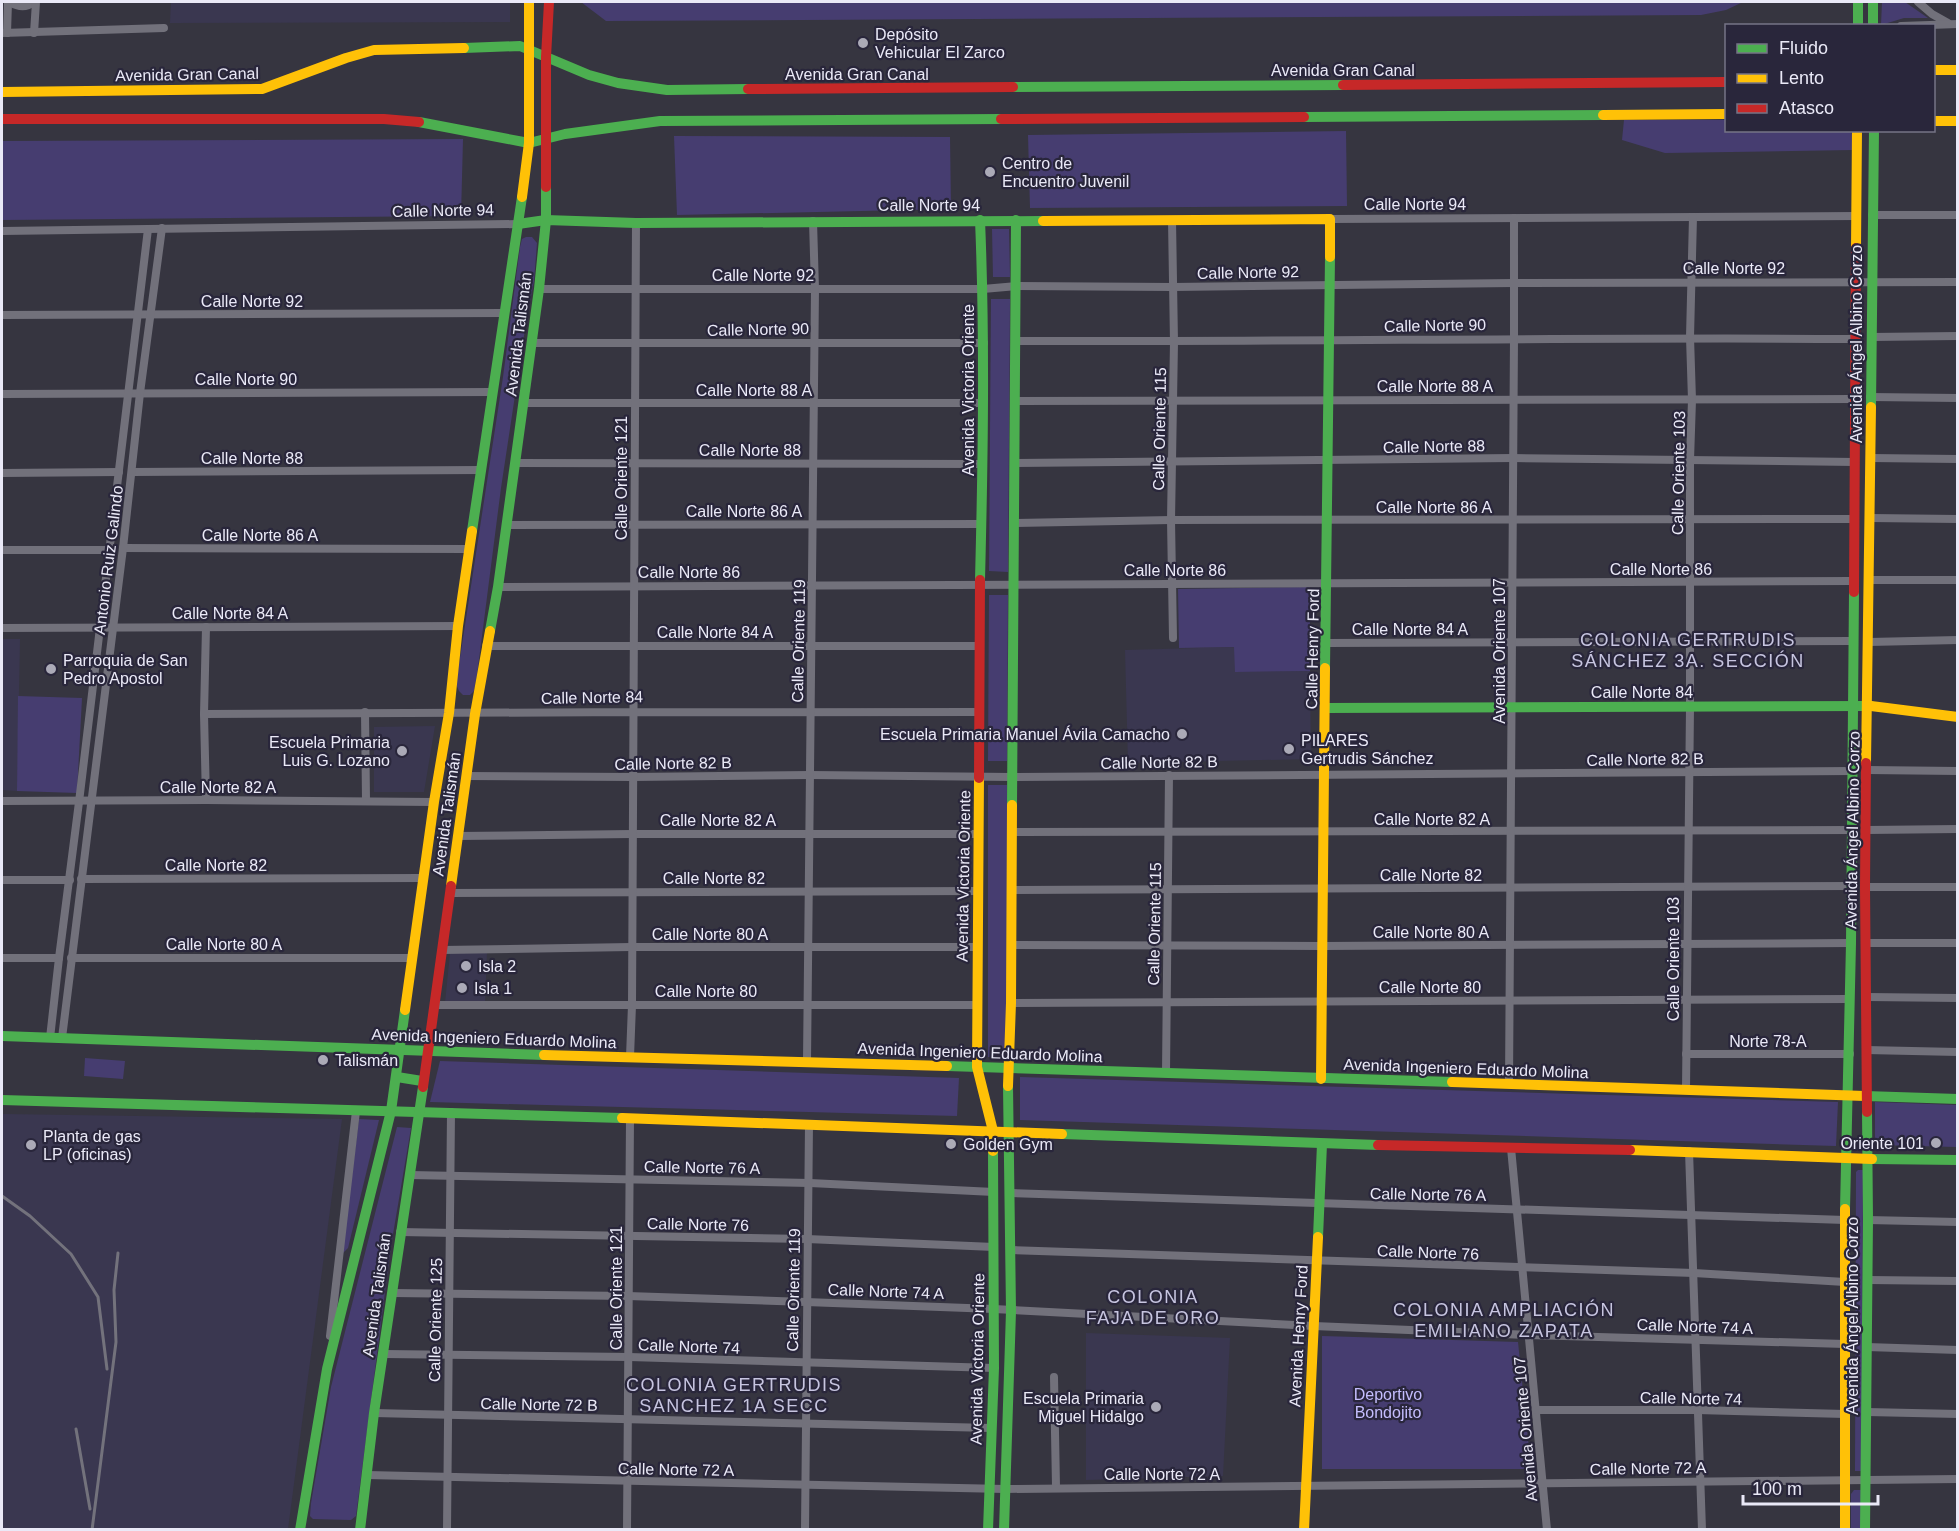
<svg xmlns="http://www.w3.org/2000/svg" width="1959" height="1531" viewBox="0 0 1959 1531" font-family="Helvetica,sans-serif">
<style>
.built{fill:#3a3750}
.green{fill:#463d70}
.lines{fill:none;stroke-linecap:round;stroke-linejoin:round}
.street{stroke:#72717b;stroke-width:8}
.fast{stroke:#4caf50;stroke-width:10}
.slow{stroke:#ffc107;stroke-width:10}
.jam{stroke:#c62828;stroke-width:10}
.rail{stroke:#73727c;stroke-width:3}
.poi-dot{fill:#abaab7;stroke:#29263b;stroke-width:2}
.labels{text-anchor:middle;stroke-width:4.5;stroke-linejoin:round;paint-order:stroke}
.poi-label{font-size:16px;fill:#eae9f7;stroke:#29263b;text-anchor:start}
.street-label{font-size:16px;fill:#eae9f7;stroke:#29263b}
.park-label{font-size:16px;fill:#c4bdfd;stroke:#29263b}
.neighbourhood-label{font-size:18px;letter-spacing:1.5px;fill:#c7c5e0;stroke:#29263b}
</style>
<rect width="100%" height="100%" fill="#363540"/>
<!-- built -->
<g class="built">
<polygon points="171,2 510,2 510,22 170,23"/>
<polygon points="2,639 20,639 17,791 2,790"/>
<polygon points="1235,647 1235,672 1310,671 1311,759 1128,763 1125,650"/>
<polygon points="435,726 424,792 374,792 374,727"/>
<polygon points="487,952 485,1003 445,1003 450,953"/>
<polygon points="2,1114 342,1119 288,1529 2,1529"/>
<polygon points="1086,1333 1230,1338 1223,1476 1086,1480"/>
</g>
<!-- green -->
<g class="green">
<polygon points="581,2 1743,2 1726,10 1701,15 606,21"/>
<polygon points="1882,2 1905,2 1928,18 1904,18 1881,25"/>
<polygon points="1624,120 1726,120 1726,130 1851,131 1853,138 1853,150 1665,153 1622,140"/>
<polygon points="1346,131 1347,206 1030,208 1028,135"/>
<polygon points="674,136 950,137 951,209 677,215"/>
<polygon points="463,139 461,216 2,220 2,141"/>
<polygon points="992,229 1009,229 1010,277 993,277"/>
<polygon points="526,237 532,237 537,243 534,281 527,316 501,488 477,675 474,691 470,695 463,695 459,691 456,684 503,377 520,247 522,239"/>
<polygon points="991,299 1010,299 1008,572 989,571"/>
<polygon points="1310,587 1310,671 1235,672 1234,647 1179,648 1178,589"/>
<polygon points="989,595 1008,595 1007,761 988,761"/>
<polygon points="18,696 82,698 77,793 17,791"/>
<rect x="988" y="785" width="19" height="272"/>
<polygon points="85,1058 125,1061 123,1079 84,1076"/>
<polygon points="440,1061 959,1078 957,1116 430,1102"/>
<polygon points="1020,1077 1838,1102 1836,1146 1020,1120"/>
<polygon points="1875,1102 1957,1105 1957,1147 1875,1145"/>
<polygon points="359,1119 379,1120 348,1248 342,1254"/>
<polygon points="397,1127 411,1128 391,1246 356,1516 351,1520 313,1519 310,1516 311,1503 331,1387"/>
<polygon points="1858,1170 1863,1170 1862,1471 1855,1471 1856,1172"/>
<polygon points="1322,1336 1518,1342 1531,1469 1322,1469"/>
<polygon points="1854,1490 1861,1490 1862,1529 1851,1529 1851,1494"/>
</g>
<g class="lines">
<!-- street -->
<g class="street">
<path d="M10,2C18,7 26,8 34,2"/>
<polyline points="1918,2 1932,14 1948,23"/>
<polyline points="1901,26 1958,24"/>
<polyline points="2,33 164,28"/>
<polyline points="7,33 8,2"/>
<polyline points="34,33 36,2"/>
<polyline points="1872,215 1958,215"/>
<polyline points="1330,219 1857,216"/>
<polyline points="1172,220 1174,342 1171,520 1173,638"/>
<polyline points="2,231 518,224"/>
<polyline points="539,289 983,289 1017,286 1173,287 1514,283 1958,282"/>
<polyline points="2,315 503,313"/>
<polyline points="1871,337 1958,336"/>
<path d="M1015,341C1295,342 1575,337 1855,339"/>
<polyline points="533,343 984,343"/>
<polyline points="2,394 492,392"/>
<polyline points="1870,397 1958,398"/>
<polyline points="1015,401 1855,399"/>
<polyline points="525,403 983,403"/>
<polyline points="1870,458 1958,459"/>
<polyline points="516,463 983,464"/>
<polyline points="1014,463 1513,458 1855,462"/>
<polyline points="132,472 481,470"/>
<polyline points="2,473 119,472"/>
<polyline points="1870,518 1958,519"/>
<polyline points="1014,523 1171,520 1854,519"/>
<polyline points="507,525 981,524"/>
<polyline points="123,548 469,549"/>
<polyline points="2,550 110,550"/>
<polyline points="1870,580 1958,580"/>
<polyline points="498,587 1853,581"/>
<polyline points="2,628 458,626"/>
<polyline points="1869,642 1958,640"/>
<polyline points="1327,643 1852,641"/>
<polyline points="486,646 979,646"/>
<polyline points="365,712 366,800"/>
<path d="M204,714C463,711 721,713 980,712"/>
<polyline points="1867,770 1958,771"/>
<polyline points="466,776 633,777 810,775 1012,777 1852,771"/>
<polyline points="206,800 204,714 206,627"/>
<polyline points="2,801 206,800 434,802"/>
<polyline points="1867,830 1958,829"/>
<polyline points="1012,832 1852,830"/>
<polyline points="458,836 632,834 978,834"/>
<polyline points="81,879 423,878"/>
<polyline points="2,880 70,880"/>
<polyline points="1865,887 1958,887"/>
<polyline points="1011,890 1851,886"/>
<polyline points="450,893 978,891"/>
<polyline points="1865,943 1958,943"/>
<polyline points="1011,945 1323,946 1851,943"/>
<polyline points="442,950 631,947 977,947"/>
<polyline points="2,958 59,958"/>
<polyline points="71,958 412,958"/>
<polyline points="1867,997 1958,998"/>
<polyline points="1011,1003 1850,999"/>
<polyline points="435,1005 978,1005"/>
<polyline points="50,1038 59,958 79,802 148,229"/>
<polyline points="62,1038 123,548 140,393 162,228"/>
<polyline points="1866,1050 1958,1052"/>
<polyline points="1686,1054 1850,1054"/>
<polyline points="630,1057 632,1005 636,223"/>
<polyline points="807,1061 815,289 813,221"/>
<polyline points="1166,1073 1169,775"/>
<polyline points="1509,1084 1514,338 1514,218"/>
<polyline points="1686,1090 1690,707 1690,460 1692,400 1690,337 1693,217"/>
<polyline points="1511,1148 1547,1530"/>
<polyline points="1689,1151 1702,1530"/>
<polyline points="410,1175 810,1183 994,1192"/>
<polyline points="1010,1193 1845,1220"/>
<polyline points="1868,1220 1958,1222"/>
<polyline points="400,1232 807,1239 994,1247"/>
<polyline points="1011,1250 1694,1273 1845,1282"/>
<polyline points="1868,1280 1958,1281"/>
<polyline points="393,1293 628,1296 806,1302 994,1309 1314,1326 1529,1335 1845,1344"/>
<polyline points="330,1336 356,1111"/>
<polyline points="1867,1347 1958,1350"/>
<polyline points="384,1354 629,1357 994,1368"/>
<polyline points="1054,1377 1056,1487"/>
<polyline points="1536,1410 1697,1410 1845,1414"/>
<polyline points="1867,1412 1958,1414"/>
<polyline points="374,1413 991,1428"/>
<polyline points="367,1475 1005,1489 1958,1479"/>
<polyline points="447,1530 451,1112"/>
<polyline points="627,1530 630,1119"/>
<polyline points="805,1530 809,1124"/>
</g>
<!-- fast -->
<g class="fast">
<polyline points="1858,2 1858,26"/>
<polyline points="1873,2 1873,26"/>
<polyline points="464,48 520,46 589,75 618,83 667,90 748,89"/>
<polyline points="1013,87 1343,85"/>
<polyline points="1304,117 1603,115"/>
<polyline points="419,122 529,143 565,134 660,121 1001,119"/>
<path d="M980,220C985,340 983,460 980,580"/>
<polyline points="518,224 546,220 636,223 1043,221"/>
<polyline points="1871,407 1874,130"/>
<polyline points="472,531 522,197"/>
<polyline points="490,631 498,587 539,289 546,220 546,187"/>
<polyline points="1325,668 1330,257"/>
<polyline points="1326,708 1871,706"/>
<polyline points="1012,805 1016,220"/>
<polyline points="2,1036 544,1055"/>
<polyline points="947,1066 1452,1082"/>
<polyline points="397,1077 422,1081"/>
<polyline points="1865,1096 1958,1099"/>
<polyline points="2,1100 622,1118"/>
<polyline points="1062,1134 1378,1145"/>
<polyline points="1872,1159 1958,1160"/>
<polyline points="1845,1209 1851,943 1854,592"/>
<polyline points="1318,1237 1322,1144"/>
<polyline points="300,1530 327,1369 391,1111 405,1010"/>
<polyline points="360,1530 374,1413 423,1087"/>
<polyline points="988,1530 994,1368 993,1151"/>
<polyline points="1004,1530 1011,1311 1008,1086"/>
<polyline points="1865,1530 1868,1220 1867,1112"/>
</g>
<!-- slow -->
<g class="slow">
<polyline points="1934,70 1958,70"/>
<polyline points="2,92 262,89 346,58 374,50 464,48"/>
<polyline points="1603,115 1726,114"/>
<polyline points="1934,121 1958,121"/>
<polyline points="522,197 529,143 529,2"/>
<polyline points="1043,221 1330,219 1330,257"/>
<polyline points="1856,248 1857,130"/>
<polyline points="1871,706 1958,717"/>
<polyline points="1866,763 1871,407"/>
<polyline points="979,778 977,1067 993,1131 993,1151"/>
<polyline points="451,886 475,714 490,631"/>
<polyline points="405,1010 434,802 449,713 458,626 472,531"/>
<polyline points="544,1055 947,1066"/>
<polyline points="1321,1079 1325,668"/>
<polyline points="1452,1082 1865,1096"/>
<polyline points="1008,1086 1011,1003 1012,805"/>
<polyline points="622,1118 1062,1134"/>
<polyline points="1630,1150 1872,1159"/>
<polyline points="1304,1530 1318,1237"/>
<polyline points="1845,1530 1845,1209"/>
</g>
<!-- jam -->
<g class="jam">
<polyline points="1343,85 1726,82"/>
<polyline points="748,89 1013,87"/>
<polyline points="2,119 384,119 419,122"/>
<polyline points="1001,119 1304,117"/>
<polyline points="546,187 546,57 549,2"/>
<polyline points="1854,592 1856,248"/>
<polyline points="1866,763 1865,887 1867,1112"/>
<polyline points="979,778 980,580"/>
<polyline points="423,1087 451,886"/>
<polyline points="1378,1145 1630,1150"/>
</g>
<!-- rail -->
<g class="rail">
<polyline points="2,1196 30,1216 71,1254 98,1297 107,1369"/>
<polyline points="76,1429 90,1509"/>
<polyline points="92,1530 116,1342 114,1290 118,1253"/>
</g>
</g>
<!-- markers -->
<g class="poi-dot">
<circle cx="863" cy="43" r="6"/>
<circle cx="990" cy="172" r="6"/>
<circle cx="51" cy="669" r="6"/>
<circle cx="1182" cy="734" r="6"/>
<circle cx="1289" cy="749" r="6"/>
<circle cx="402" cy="751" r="6"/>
<circle cx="466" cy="966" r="6"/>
<circle cx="462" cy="988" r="6"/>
<circle cx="323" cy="1060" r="6"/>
<circle cx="1936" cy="1143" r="6"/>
<circle cx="951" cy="1144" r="6"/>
<circle cx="31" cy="1145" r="6"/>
<circle cx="1156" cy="1407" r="6"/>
</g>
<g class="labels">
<!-- poi labels -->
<g class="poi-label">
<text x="875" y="40">Depósito<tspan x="875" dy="18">Vehicular El Zarco</tspan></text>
<text x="1002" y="169">Centro de<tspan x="1002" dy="18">Encuentro Juvenil</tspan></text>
<text x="63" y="666">Parroquia de San<tspan x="63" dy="18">Pedro Apostol</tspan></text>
<text x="1170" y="740" text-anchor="end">Escuela Primaria Manuel Ávila Camacho</text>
<text x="1301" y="746">PILARES<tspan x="1301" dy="18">Gertrudis Sánchez</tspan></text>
<text x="390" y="748" text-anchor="end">Escuela Primaria<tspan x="390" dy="18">Luis G. Lozano</tspan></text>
<text x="478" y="972">Isla 2</text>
<text x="474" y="994">Isla 1</text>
<text x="335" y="1066">Talismán</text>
<text x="43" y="1142">Planta de gas<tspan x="43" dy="18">LP (oficinas)</tspan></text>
<text x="1924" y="1149" text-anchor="end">Oriente 101</text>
<text x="963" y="1150">Golden Gym</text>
<text x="1144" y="1404" text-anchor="end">Escuela Primaria<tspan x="1144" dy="18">Miguel Hidalgo</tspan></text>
</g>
<!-- street labels -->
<g class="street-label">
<text x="1343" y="76">Avenida Gran Canal</text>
<text transform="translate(187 74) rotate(-1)" y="6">Avenida Gran Canal</text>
<text x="857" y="80">Avenida Gran Canal</text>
<text x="1415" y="210">Calle Norte 94</text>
<text x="929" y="211">Calle Norte 94</text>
<text transform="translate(443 210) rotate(-1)" y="6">Calle Norte 94</text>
<text x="1734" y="274">Calle Norte 92</text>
<text transform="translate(1248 272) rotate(-1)" y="6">Calle Norte 92</text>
<text x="763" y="281">Calle Norte 92</text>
<text x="252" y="307">Calle Norte 92</text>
<text transform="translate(1435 325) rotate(-1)" y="6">Calle Norte 90</text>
<text transform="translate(758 329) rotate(-1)" y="6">Calle Norte 90</text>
<text transform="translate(518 334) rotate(-83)" y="6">Avenida Talismán</text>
<text transform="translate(1856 344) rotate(-90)" y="6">Avenida Ángel Albino Corzo</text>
<text x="246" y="385">Calle Norte 90</text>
<text x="1435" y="392">Calle Norte 88 A</text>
<text x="754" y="396">Calle Norte 88 A</text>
<text transform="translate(968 390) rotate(-90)" y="6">Avenida Victoria Oriente</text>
<text transform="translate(1159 429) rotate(-89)" y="6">Calle Oriente 115</text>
<text transform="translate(1434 446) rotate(-1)" y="6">Calle Norte 88</text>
<text x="750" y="456">Calle Norte 88</text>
<text x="252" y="464">Calle Norte 88</text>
<text transform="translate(1678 473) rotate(-89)" y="6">Calle Oriente 103</text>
<text transform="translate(621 478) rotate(-90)" y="6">Calle Oriente 121</text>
<text x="1434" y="513">Calle Norte 86 A</text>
<text x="744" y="517">Calle Norte 86 A</text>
<text x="260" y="541">Calle Norte 86 A</text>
<text transform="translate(108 560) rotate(-83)" y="6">Antonio Ruiz Galindo</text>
<text x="1661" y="575">Calle Norte 86</text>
<text x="1175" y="576">Calle Norte 86</text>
<text x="689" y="578">Calle Norte 86</text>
<text x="230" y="619">Calle Norte 84 A</text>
<text x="1410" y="635">Calle Norte 84 A</text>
<text x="715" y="638">Calle Norte 84 A</text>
<text transform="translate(798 641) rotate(-89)" y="6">Calle Oriente 119</text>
<text transform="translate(1312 649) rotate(-89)" y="6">Calle Henry Ford</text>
<text transform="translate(1499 651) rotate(-90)" y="6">Avenida Oriente 107</text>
<text x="1642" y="698">Calle Norte 84</text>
<text transform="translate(592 697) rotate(-1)" y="6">Calle Norte 84</text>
<text transform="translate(1645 759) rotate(-1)" y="6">Calle Norte 82 B</text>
<text transform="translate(1159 762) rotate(-1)" y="6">Calle Norte 82 B</text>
<text transform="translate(673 763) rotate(-1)" y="6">Calle Norte 82 B</text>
<text x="218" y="793">Calle Norte 82 A</text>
<text transform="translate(446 814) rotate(-82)" y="6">Avenida Talismán</text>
<text x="1432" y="825">Calle Norte 82 A</text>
<text x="718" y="826">Calle Norte 82 A</text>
<text transform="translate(1852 830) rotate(-89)" y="6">Avenida Ángel Albino Corzo</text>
<text x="216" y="871">Calle Norte 82</text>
<text x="1431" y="881">Calle Norte 82</text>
<text transform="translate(963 876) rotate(-89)" y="6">Avenida Victoria Oriente</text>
<text x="714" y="884">Calle Norte 82</text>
<text transform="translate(1154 924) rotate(-89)" y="6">Calle Oriente 115</text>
<text x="1431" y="938">Calle Norte 80 A</text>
<text x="710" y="940">Calle Norte 80 A</text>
<text x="224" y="950">Calle Norte 80 A</text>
<text transform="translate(1673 959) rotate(-90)" y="6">Calle Oriente 103</text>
<text x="1430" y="993">Calle Norte 80</text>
<text x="706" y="997">Calle Norte 80</text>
<text transform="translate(494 1038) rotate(2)" y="6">Avenida Ingeniero Eduardo Molina</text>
<text x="1768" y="1047">Norte 78-A</text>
<text transform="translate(980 1052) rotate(2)" y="6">Avenida Ingeniero Eduardo Molina</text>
<text transform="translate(1466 1068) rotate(2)" y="6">Avenida Ingeniero Eduardo Molina</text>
<text transform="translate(702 1167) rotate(1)" y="6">Calle Norte 76 A</text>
<text transform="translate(1428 1194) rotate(1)" y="6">Calle Norte 76 A</text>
<text transform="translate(698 1224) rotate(1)" y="6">Calle Norte 76</text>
<text transform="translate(1428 1252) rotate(2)" y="6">Calle Norte 76</text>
<text transform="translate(616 1288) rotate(-90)" y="6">Calle Oriente 121</text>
<text transform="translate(793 1290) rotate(-89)" y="6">Calle Oriente 119</text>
<text transform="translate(886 1291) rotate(2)" y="6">Calle Norte 74 A</text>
<text transform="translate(376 1295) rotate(-82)" y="6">Avenida Talismán</text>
<text transform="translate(1852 1316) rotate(-90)" y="6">Avenida Ángel Albino Corzo</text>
<text transform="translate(435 1320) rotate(-89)" y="6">Calle Oriente 125</text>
<text transform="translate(1695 1326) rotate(2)" y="6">Calle Norte 74 A</text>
<text transform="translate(1298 1336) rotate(-87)" y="6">Avenida Henry Ford</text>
<text transform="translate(689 1346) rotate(2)" y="6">Calle Norte 74</text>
<text transform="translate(977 1359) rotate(-89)" y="6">Avenida Victoria Oriente</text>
<text transform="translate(1691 1398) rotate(1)" y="6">Calle Norte 74</text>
<text transform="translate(539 1404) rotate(1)" y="6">Calle Norte 72 B</text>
<text transform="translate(1525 1429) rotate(-95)" y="6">Avenida Oriente 107</text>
<text transform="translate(1648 1468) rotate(-1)" y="6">Calle Norte 72 A</text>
<text transform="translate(676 1469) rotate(1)" y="6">Calle Norte 72 A</text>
<text x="1162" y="1480">Calle Norte 72 A</text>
</g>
<!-- park labels -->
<g class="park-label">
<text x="1388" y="1400">Deportivo<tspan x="1388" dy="18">Bondojito</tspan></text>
</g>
<!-- neighbourhood labels -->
<g class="neighbourhood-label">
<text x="1688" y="646">COLONIA GERTRUDIS<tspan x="1688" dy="21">SÁNCHEZ 3A. SECCIÓN</tspan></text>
<text x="1153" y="1303">COLONIA<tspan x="1153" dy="21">FAJA DE ORO</tspan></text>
<text x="1504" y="1316">COLONIA AMPLIACIÓN<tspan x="1504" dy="21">EMILIANO ZAPATA</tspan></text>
<text x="734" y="1391">COLONIA GERTRUDIS<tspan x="734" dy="21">SANCHEZ 1A SECC</tspan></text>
</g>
</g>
<!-- border -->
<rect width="1959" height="1531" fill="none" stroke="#eae9f7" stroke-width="6"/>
<!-- legend -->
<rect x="1725" y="24" width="210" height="108" fill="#29263b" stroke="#767486" stroke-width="1.5"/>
<rect x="1737" y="44" width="30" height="9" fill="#4caf50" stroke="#767486" stroke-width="1.5"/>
<text x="1779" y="54" font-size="18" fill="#eae9f7">Fluido</text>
<rect x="1737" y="74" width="30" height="9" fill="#ffc107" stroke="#767486" stroke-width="1.5"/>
<text x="1779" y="84" font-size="18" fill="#eae9f7">Lento</text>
<rect x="1737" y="104" width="30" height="9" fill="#c62828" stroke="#767486" stroke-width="1.5"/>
<text x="1779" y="114" font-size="18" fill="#eae9f7">Atasco</text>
<!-- scale -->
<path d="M1743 1495v9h135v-9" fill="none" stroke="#eae9f7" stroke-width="3"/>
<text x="1752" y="1495" font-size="18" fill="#eae9f7" stroke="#29263b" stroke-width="4.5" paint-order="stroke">100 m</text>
</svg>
